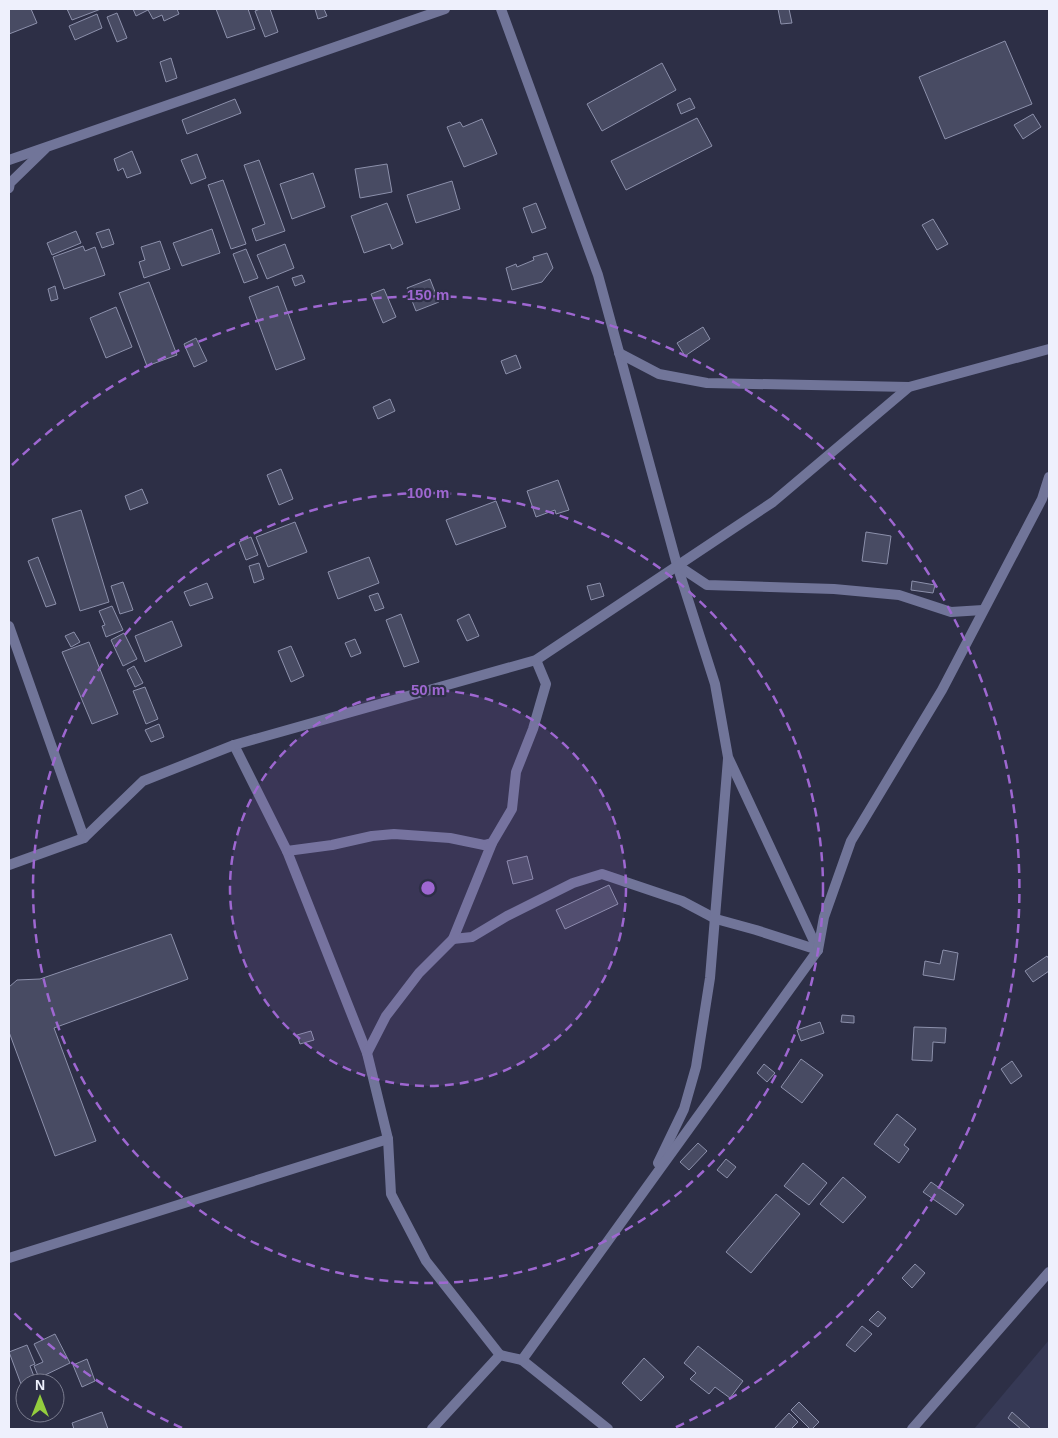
<svg xmlns="http://www.w3.org/2000/svg" width="1058" height="1438" viewBox="0 0 1058 1438" font-family="Helvetica,sans-serif">
<style>
.built{fill:#363955}
.building{fill:#484b63;stroke:#8c90ab}
.lines{fill:none;stroke-linecap:round;stroke-linejoin:round}
.minor{stroke:#717599;stroke-width:10}
.ring{fill:none;stroke:#9e67d1;stroke-width:2.5;stroke-dasharray:9 6}
.centre{fill:#9e67d1;stroke:#2d2f46;stroke-width:2.5}
.ring-label{font-size:15px;text-anchor:middle;font-weight:bold;fill:#9e67d1;stroke:#2d2f46;stroke-width:4.5;stroke-linejoin:round;paint-order:stroke}
</style>
<rect width="100%" height="100%" fill="#2d2f46"/>
<!-- built -->
<polygon class="built" points="1049,1340 1049,1429 974,1429"/>
<!-- building -->
<g class="building">
<polygon points="9,9 31,9 37,23 9,34"/>
<polygon points="67,9 101,9 72,20"/>
<polygon points="133,9 177,9 179,14 164,21 162,15 153,19 148,10 136,16"/>
<polygon points="216,9 248,9 255,29 227,38"/>
<polygon points="260,9 270,9 278,32 265,37 255,11"/>
<polygon points="315,9 324,9 327,16 318,19"/>
<polygon points="778,9 789,9 792,23 781,24"/>
<polygon points="117,13 127,38 117,42 107,17"/>
<polygon points="97,14 102,28 75,40 69,26"/>
<polygon points="1005,41 1032,104 945,139 919,77"/>
<polygon points="171,58 177,78 166,82 160,62"/>
<polygon points="662,63 676,90 602,131 587,104"/>
<polygon points="690,98 695,108 681,114 677,104"/>
<polygon points="235,99 241,113 187,134 182,120"/>
<polygon points="1033,114 1041,127 1023,139 1014,125"/>
<polygon points="697,118 712,146 626,190 611,161"/>
<polygon points="482,119 497,154 464,167 447,127 460,122 463,127"/>
<polygon points="132,151 141,173 127,178 123,168 118,171 114,159"/>
<polygon points="197,154 206,178 191,184 181,160"/>
<polygon points="259,160 285,231 256,241 252,229 265,224 244,165"/>
<polygon points="387,164 392,192 360,198 355,169"/>
<polygon points="313,173 325,207 292,219 280,184"/>
<polygon points="223,180 246,244 231,249 208,185"/>
<polygon points="452,181 460,209 416,223 407,195"/>
<polygon points="387,203 403,244 392,249 390,244 364,253 351,216"/>
<polygon points="536,203 546,228 532,233 523,208"/>
<polygon points="933,219 948,244 937,250 922,225"/>
<polygon points="109,229 114,244 102,248 96,233"/>
<polygon points="212,229 220,253 182,266 173,243"/>
<polygon points="76,231 81,243 52,255 47,243"/>
<polygon points="160,241 170,269 144,278 139,262 145,260 141,247"/>
<polygon points="285,244 294,268 267,279 257,255"/>
<polygon points="83,246 85,251 95,247 105,275 64,289 53,257"/>
<polygon points="246,249 258,278 244,283 233,254"/>
<polygon points="547,253 553,268 542,282 512,290 506,268 516,264 517,267 534,260 533,257"/>
<polygon points="302,275 305,282 295,286 292,278"/>
<polygon points="430,279 439,302 416,311 407,288"/>
<polygon points="149,282 177,355 147,366 119,293"/>
<polygon points="55,286 58,299 51,301 48,289"/>
<polygon points="278,286 305,359 276,370 249,297"/>
<polygon points="384,289 396,317 383,323 371,294"/>
<polygon points="116,307 132,347 106,358 90,318"/>
<polygon points="703,327 710,339 685,356 677,343"/>
<polygon points="196,338 207,361 194,367 184,344"/>
<polygon points="516,355 521,368 506,374 501,361"/>
<polygon points="390,399 395,411 378,419 373,407"/>
<polygon points="281,469 293,499 279,505 267,475"/>
<polygon points="558,480 569,510 556,514 555,510 536,517 527,491"/>
<polygon points="142,489 148,503 130,510 125,496"/>
<polygon points="496,501 506,527 456,545 446,520"/>
<polygon points="81,510 109,602 80,611 52,519"/>
<polygon points="295,522 307,552 268,567 256,537"/>
<polygon points="866,532 891,536 887,564 862,561"/>
<polygon points="251,537 258,555 246,560 239,542"/>
<polygon points="38,557 56,604 46,607 28,561"/>
<polygon points="369,557 379,583 338,599 328,572"/>
<polygon points="259,563 264,579 254,583 249,566"/>
<polygon points="912,581 935,585 933,593 911,590"/>
<polygon points="123,582 133,610 120,614 111,586"/>
<polygon points="207,583 213,598 190,606 184,592"/>
<polygon points="600,583 604,596 591,600 587,586"/>
<polygon points="378,593 384,608 375,611 369,596"/>
<polygon points="112,606 123,630 106,637 102,626 105,625 99,611"/>
<polygon points="401,614 419,662 404,667 386,620"/>
<polygon points="469,614 479,636 467,641 457,620"/>
<polygon points="172,621 182,646 145,662 135,636"/>
<polygon points="74,632 80,642 71,647 65,636"/>
<polygon points="124,633 137,659 123,666 111,640"/>
<polygon points="355,639 361,653 351,657 345,643"/>
<polygon points="89,642 118,714 92,724 62,652"/>
<polygon points="291,646 304,676 291,682 278,651"/>
<polygon points="134,666 143,683 135,687 127,670"/>
<polygon points="145,687 158,719 146,724 133,691"/>
<polygon points="159,724 164,737 151,742 145,730"/>
<polygon points="527,856 533,879 513,884 507,861"/>
<polygon points="609,885 618,904 565,929 556,910"/>
<polygon points="171,934 188,979 54,1028 96,1141 55,1156 9,1032 9,987 17,980 40,979"/>
<polygon points="943,950 958,953 954,980 923,975 925,961 940,964"/>
<polygon points="1047,956 1049,959 1049,971 1033,982 1025,971"/>
<polygon points="842,1015 854,1016 854,1023 841,1022"/>
<polygon points="820,1022 824,1033 801,1041 797,1030"/>
<polygon points="914,1027 946,1028 945,1043 933,1042 932,1061 912,1060"/>
<polygon points="311,1031 314,1040 300,1044 297,1035"/>
<polygon points="801,1059 823,1075 802,1103 781,1087"/>
<polygon points="1012,1061 1022,1076 1011,1084 1001,1069"/>
<polygon points="764,1064 775,1073 767,1082 757,1073"/>
<polygon points="897,1114 916,1129 904,1145 909,1149 899,1163 874,1144"/>
<polygon points="698,1143 707,1151 689,1170 680,1162"/>
<polygon points="726,1159 736,1167 727,1178 717,1170"/>
<polygon points="803,1163 827,1183 809,1205 784,1186"/>
<polygon points="843,1177 866,1197 843,1223 820,1204"/>
<polygon points="931,1182 964,1205 956,1215 923,1192"/>
<polygon points="776,1194 800,1214 751,1273 726,1252"/>
<polygon points="915,1264 925,1273 912,1288 902,1278"/>
<polygon points="878,1311 886,1318 878,1327 869,1320"/>
<polygon points="862,1326 872,1334 855,1352 846,1345"/>
<polygon points="55,1334 70,1363 39,1378 34,1366 43,1362 34,1344"/>
<polygon points="27,1345 35,1364 30,1366 35,1379 21,1384 9,1352"/>
<polygon points="698,1346 743,1381 730,1398 715,1387 709,1394 690,1379 696,1373 684,1363"/>
<polygon points="644,1358 664,1377 641,1401 622,1383"/>
<polygon points="87,1359 95,1381 82,1387 73,1365"/>
<polygon points="799,1402 819,1422 812,1429 810,1429 791,1410"/>
<polygon points="102,1412 108,1429 74,1429 72,1423"/>
<polygon points="1012,1412 1031,1429 1021,1429 1008,1418"/>
<polygon points="789,1413 798,1422 791,1429 774,1429"/>
</g>
<g class="lines">
<!-- minor -->
<g class="minor">
<polyline points="501,9 598,275 677,565 715,684 728,757 818,950"/>
<polyline points="9,160 445,9"/>
<polyline points="9,188 10,183 45,149"/>
<polyline points="619,353 659,374 707,383 909,387"/>
<polyline points="677,565 707,585 834,589 899,595 951,612 983,610"/>
<polyline points="9,626 84,838"/>
<polyline points="234,745 287,851 367,1053 388,1139 391,1194 426,1261 500,1355"/>
<polyline points="287,851 332,845 372,836 394,834 450,838 484,845 492,843"/>
<polyline points="9,865 84,838 143,781 234,745 536,660 773,502 909,387 1049,349"/>
<polyline points="453,939 472,937 507,916 573,883 602,874 682,901 716,919 756,930 818,950"/>
<polyline points="367,1053 386,1016 419,973 453,939 492,843 512,809 516,772 533,729 546,684 536,660"/>
<polyline points="658,1163 684,1109 696,1067 710,978 728,759"/>
<polyline points="9,1258 388,1139"/>
<polyline points="522,1360 608,1429"/>
<polyline points="432,1429 500,1355 522,1360 818,950 824,917 851,841 942,690 1042,499 1049,477"/>
<polyline points="912,1429 1049,1272"/>
</g>
</g>
<!-- distance rings -->
<circle cx="428" cy="888" r="198" fill="#9e67d1" fill-opacity=".12"/>
<g class="ring">
<circle cx="428" cy="888" r="198"/>
<circle cx="428" cy="888" r="395"/>
<path d="M182 1428A593 593 0 0 1 12 1311M12 465A593 593 0 1 1 674 1428"/>
</g>
<circle cx="428" cy="888" r="8" class="centre"/>
<g class="ring-label">
<text x="428" y="300">150 m</text>
<text x="428" y="498">100 m</text>
<text x="428" y="695">50 m</text>
</g>
<!-- border -->
<rect width="1058" height="1438" fill="none" stroke="#eef0fc" stroke-width="20"/>
<!-- north arrow -->
<g transform="translate(40 1398)"><circle r="24" fill="#2d2f46" stroke="#7a7c8f"/>
<path d="M0-4L9 19L0 12L-9 19Z" fill="#93cd3e"/>
<text y="-8" font-size="14" font-weight="bold" text-anchor="middle" fill="#eef0fc">N</text>
</g>
</svg>
